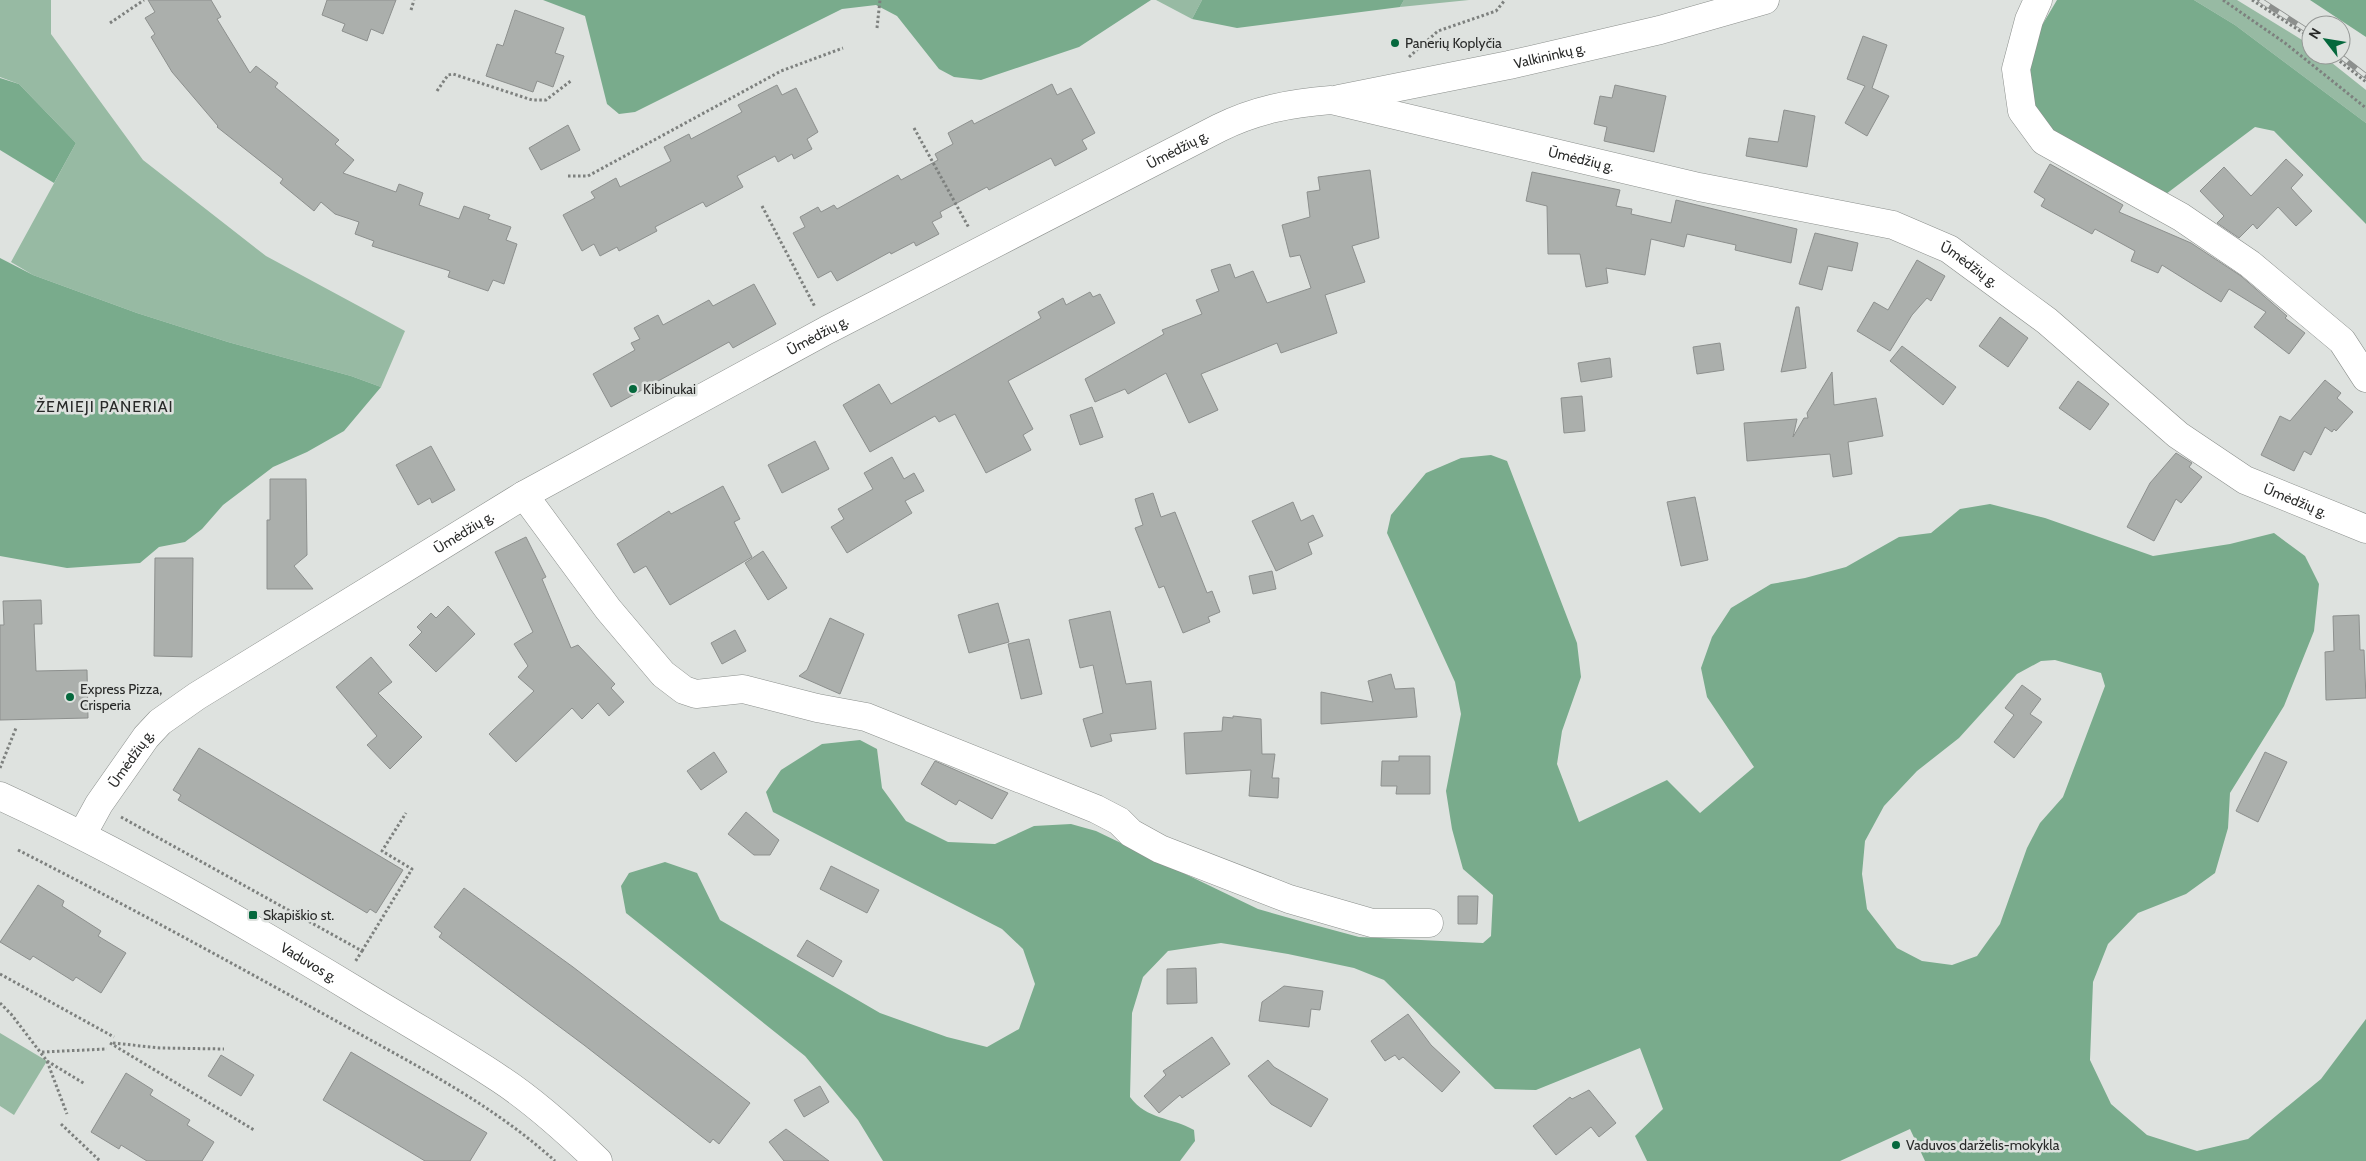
<svg xmlns="http://www.w3.org/2000/svg" width="2366" height="1161" viewBox="0 0 2366 1161" font-family="Cabin,sans-serif">
<style>
.green{fill:#97baa3}
.forest{fill:#79ab8c;fill-rule:evenodd}
.building{fill:#abafac;stroke:#8d908e}
.lines{fill:none;stroke-linecap:round;stroke-linejoin:round}
.minor-casing{stroke:#8b8f8c;stroke-width:29}
.path{stroke:#7d807e;stroke-width:3;stroke-dasharray:2.5 2.5;stroke-linecap:butt}
.minor{stroke:#fff;stroke-width:28}
.rail-casing{stroke:#8c8f8d;stroke-width:5.5}
.rail{stroke:#dee2df;stroke-width:4;stroke-dasharray:11;stroke-linecap:butt}
.poi-dot{fill:#05683d;stroke:#dee2df;stroke-width:2}
.labels{text-anchor:middle;stroke-width:5;stroke-linejoin:round;paint-order:stroke}
.poi-label{font-size:14px;fill:#282928;stroke:#dee2df;text-anchor:start}
.street-label{font-size:14px;fill:#282928;stroke:#dee2df}
.quarter-label{font-size:16px;letter-spacing:1px;fill:#282928;stroke:#dee2df}
</style>
<rect width="100%" height="100%" fill="#dee2df"/>
<!-- green -->
<g class="green">
<polygon points="0,0 51,0 51,34 143,160 266,256 405,331 381,387 351,376 228,342 137,313 33,275 11,262 76,143 19,84 0,77"/>
<polygon points="1156,0 1202,0 1192,19"/>
<polygon points="1404,0 1469,0 1400,7"/>
<polygon points="2194,0 2237,0 2307,43 2311,46 2311,55 2322,55 2366,90 2366,123 2235,25"/>
<polygon points="0,1033 47,1061 14,1115 0,1106"/>
</g>
<!-- forest -->
<g class="forest">
<polygon points="543,0 1151,0 1079,47 981,80 954,77 939,69 897,16 876,5 842,9 635,112 619,114 607,104 585,16"/>
<polygon points="1202,0 1404,0 1400,7 1237,28 1192,19"/>
<polygon points="2057,0 2194,0 2235,25 2366,123 2366,224 2274,131 2255,127 2166,194 2062,141 2037,121 2029,61 2041,27"/>
<polygon points="2310,0 2366,0 2366,37 2363,35"/>
<polygon points="0,78 19,84 76,143 54,183 0,150"/>
<polygon points="0,258 33,275 137,313 228,342 351,376 381,387 344,431 307,452 273,467 223,505 202,529 185,542 159,547 140,563 67,568 0,556"/>
<path d="M1491,455L1507,461L1577,643L1581,677L1562,731L1557,764L1579,822L1667,780L1700,813L1754,767L1707,697L1701,668L1712,637L1731,608L1771,584L1805,578L1846,567L1899,537L1931,533L1960,509L1990,504L2045,518L2153,556L2230,544L2274,533L2305,556L2319,584L2314,631L2284,706L2230,793L2228,828L2215,873L2186,894L2138,913L2108,944L2093,982L2090,1060L2111,1104L2147,1135L2197,1151L2248,1139L2321,1079L2366,1019V1161H1925L1910,1129L1840,1161H1647L1635,1136L1663,1109L1640,1048L1536,1090L1495,1089L1384,980L1354,968L1288,954L1221,943L1168,951L1143,977L1132,1013L1130,1097C1147,1120 1171,1117 1194,1130L1195,1141L1180,1161H883L858,1120L805,1056L626,913L621,886L629,873L665,862L697,873L720,920L880,1013L947,1037L987,1047L1019,1029L1035,984L1023,949L1002,929L773,812L766,792L781,770L822,744L860,740L877,749L882,788L906,821L948,842L995,844L1034,826L1071,824L1096,831L1258,909L1307,923L1359,937L1483,943L1491,936L1493,895L1463,869L1452,829L1446,791L1461,714L1455,682L1387,533L1391,515L1426,473L1461,458ZM2055,660L2101,673L2105,686L2063,797L2040,823L2027,848L2000,924L1977,956L1952,965L1922,961L1897,948L1867,909L1862,874L1865,841L1884,806L1917,771L1959,738L2017,674L2041,661Z"/>
</g>
<!-- building -->
<g class="building">
<polygon points="148,0 211,0 221,17 217,19 250,73 256,66 278,83 275,87 339,140 335,144 354,160 343,173 396,192 399,184 423,193 419,205 459,219 464,206 490,215 488,219 511,227 506,240 517,244 504,284 493,280 488,291 448,277 450,271 372,246 374,241 355,234 359,222 335,214 321,202 314,211 280,183 283,179 217,127 218,126 172,72 151,37 155,34 145,18 155,12"/>
<polygon points="327,0 396,0 383,34 371,29 367,41 342,31 345,24 322,15"/>
<polygon points="515,10 564,28 555,53 564,56 553,87 537,81 533,92 486,76 497,44 503,46"/>
<polygon points="1863,36 1887,45 1872,88 1889,96 1867,136 1845,123 1865,86 1847,79"/>
<polygon points="1052,84 1057,95 1071,88 1095,133 1082,140 1087,149 1055,166 1051,158 989,190 987,187 940,212 942,217 932,222 939,234 916,246 914,242 891,254 890,252 837,281 831,271 818,278 793,233 805,227 800,217 818,207 821,212 834,205 837,209 898,175 901,180 938,160 935,154 953,144 948,133 972,120 974,124"/>
<polygon points="777,85 782,95 796,88 818,132 807,139 812,149 794,159 792,154 778,162 775,156 737,176 743,187 706,207 703,202 655,227 657,231 619,251 617,247 600,256 594,244 582,251 563,215 595,198 591,192 616,178 620,187 671,161 664,147 689,134 691,139 742,112 738,105"/>
<polygon points="1615,85 1666,96 1654,152 1604,141 1607,127 1594,124 1600,96 1612,98"/>
<polygon points="1784,110 1815,116 1807,167 1746,156 1749,138 1778,142"/>
<polygon points="568,125 580,150 541,170 529,148"/>
<polygon points="2286,159 2303,175 2291,188 2312,211 2296,226 2278,207 2257,229 2253,224 2239,238 2217,223 2224,216 2200,191 2224,167 2251,196"/>
<polygon points="2050,164 2123,205 2119,212 2191,243 2241,276 2287,316 2285,318 2305,333 2289,354 2254,327 2266,312 2229,289 2221,302 2162,265 2158,273 2131,261 2135,251 2095,229 2092,234 2041,206 2045,199 2034,192"/>
<polygon points="1370,170 1379,238 1352,246 1365,282 1325,295 1337,333 1281,353 1277,343 1201,374 1218,410 1189,423 1166,373 1128,394 1125,389 1095,402 1085,379 1164,334 1162,330 1202,314 1196,300 1219,291 1211,270 1230,264 1235,278 1253,271 1267,303 1311,288 1300,255 1290,257 1282,225 1310,217 1307,192 1320,190 1318,177"/>
<polygon points="1532,172 1620,190 1616,206 1632,209 1631,214 1671,223 1676,200 1797,229 1791,263 1735,250 1736,245 1687,234 1684,247 1651,239 1645,275 1606,268 1608,283 1586,287 1580,254 1548,254 1547,206 1526,201"/>
<polygon points="1815,233 1858,243 1852,271 1828,266 1822,290 1799,284"/>
<polygon points="1917,260 1945,276 1931,301 1927,298 1912,315 1890,351 1857,331 1874,302 1888,310"/>
<polygon points="754,284 776,324 733,348 729,342 611,407 593,374 635,350 631,343 640,339 634,328 658,315 663,325 709,300 713,306"/>
<polygon points="1090,292 1093,297 1100,294 1115,323 1008,381 1033,429 1023,435 1031,450 986,473 955,414 939,422 935,416 870,452 843,405 879,384 891,404 1041,318 1038,312 1063,298 1066,305"/>
<polygon points="1796,307 1799,307 1806,368 1781,372"/>
<polygon points="2000,317 2028,338 2008,367 1979,346"/>
<polygon points="1720,343 1724,370 1697,374 1693,347"/>
<polygon points="1902,346 1956,387 1943,405 1890,361"/>
<polygon points="1610,358 1612,377 1581,382 1578,363"/>
<polygon points="1832,372 1834,405 1876,398 1883,436 1848,442 1852,474 1833,477 1830,454 1747,461 1744,423 1797,419 1793,437 1804,418 1808,418 1807,413"/>
<polygon points="2325,380 2341,393 2337,398 2353,412 2336,431 2334,429 2332,432 2325,427 2311,455 2304,451 2294,471 2261,455 2280,416 2290,421"/>
<polygon points="2078,381 2109,404 2090,430 2059,408"/>
<polygon points="1582,396 1585,431 1564,433 1561,398"/>
<polygon points="1092,407 1103,437 1080,445 1070,415"/>
<polygon points="815,441 829,469 782,493 768,465"/>
<polygon points="431,446 455,490 432,503 430,498 418,505 396,465"/>
<polygon points="2176,453 2192,463 2189,467 2202,477 2181,503 2176,499 2154,541 2127,527 2150,483"/>
<polygon points="892,457 904,479 914,473 924,491 905,501 912,513 847,553 831,527 844,519 838,509 873,489 864,473"/>
<polygon points="270,479 306,479 307,555 294,566 313,589 267,589 267,520 270,520"/>
<polygon points="723,486 740,519 734,522 752,557 670,605 646,566 634,573 617,544 669,511 671,514"/>
<polygon points="1153,493 1161,517 1175,512 1207,593 1212,591 1220,612 1208,617 1210,622 1183,633 1164,586 1159,588 1135,528 1143,525 1135,499"/>
<polygon points="1695,497 1708,560 1681,566 1667,502"/>
<polygon points="1293,502 1301,521 1313,515 1323,536 1308,543 1312,554 1276,571 1252,521"/>
<polygon points="526,537 546,577 542,579 571,648 578,645 615,684 611,688 624,702 609,716 598,703 582,719 572,708 516,762 489,734 534,691 518,677 528,666 514,644 533,632 495,552"/>
<polygon points="763,551 787,588 768,600 745,563"/>
<polygon points="155,558 193,558 192,657 154,656"/>
<polygon points="1272,571 1276,589 1253,594 1249,576"/>
<polygon points="41,600 42,624 34,624 36,671 87,670 88,718 0,720 0,625 4,625 3,601"/>
<polygon points="998,603 1009,642 969,653 958,615"/>
<polygon points="448,606 475,634 436,672 409,645 422,632 417,627 431,613 436,618"/>
<polygon points="1110,611 1126,684 1151,681 1156,729 1110,734 1112,741 1091,747 1083,719 1103,713 1093,665 1080,668 1069,620"/>
<polygon points="2359,615 2360,650 2364,650 2366,698 2326,700 2325,652 2334,651 2333,616"/>
<polygon points="830,618 864,634 840,694 799,676 807,670"/>
<polygon points="735,630 746,651 722,664 711,643"/>
<polygon points="1029,639 1042,694 1021,699 1008,644"/>
<polygon points="371,657 392,682 378,693 422,737 390,769 367,745 377,736 336,687"/>
<polygon points="1391,674 1395,689 1414,688 1417,717 1321,724 1321,692 1373,702 1368,681"/>
<polygon points="2022,685 2041,699 2030,714 2042,722 2014,758 1994,742 2014,715 2005,708"/>
<polygon points="1233,716 1261,719 1262,754 1275,754 1272,778 1279,778 1278,798 1249,796 1251,770 1186,774 1184,733 1222,731 1223,717 1233,718"/>
<polygon points="199,748 403,870 376,913 370,909 367,913 178,800 181,795 173,790"/>
<polygon points="714,752 727,772 701,790 687,771"/>
<polygon points="2265,752 2287,762 2258,822 2236,811"/>
<polygon points="1399,756 1430,756 1430,794 1396,794 1397,786 1381,786 1382,761 1399,761"/>
<polygon points="935,761 1008,793 992,819 959,800 956,805 921,784"/>
<polygon points="746,812 779,840 770,855 754,855 728,834"/>
<polygon points="831,866 879,890 867,913 820,889"/>
<polygon points="38,885 64,901 62,906 101,931 98,936 126,953 101,993 76,977 73,981 33,956 30,960 0,942"/>
<polygon points="464,888 573,967 750,1103 719,1144 713,1139 710,1143 584,1045 439,937 442,933 434,927"/>
<polygon points="1458,896 1478,896 1477,924 1458,924"/>
<polygon points="807,940 842,961 833,977 797,956"/>
<polygon points="1196,968 1197,1003 1167,1004 1167,969"/>
<polygon points="1284,986 1323,991 1320,1010 1311,1009 1309,1027 1259,1021 1262,1002"/>
<polygon points="1408,1014 1431,1045 1460,1072 1442,1092 1403,1057 1399,1060 1395,1055 1385,1061 1371,1041"/>
<polygon points="1212,1037 1230,1064 1182,1098 1180,1095 1159,1113 1144,1096 1166,1075 1163,1071"/>
<polygon points="351,1052 487,1133 470,1161 425,1161 323,1100"/>
<polygon points="221,1055 254,1075 241,1096 208,1076"/>
<polygon points="1268,1060 1274,1067 1328,1099 1311,1127 1271,1104 1248,1076"/>
<polygon points="126,1073 153,1090 150,1095 190,1120 187,1125 214,1142 202,1161 147,1161 121,1145 119,1149 91,1132"/>
<polygon points="820,1086 829,1102 804,1117 794,1100"/>
<polygon points="1589,1090 1616,1123 1599,1137 1591,1127 1556,1155 1533,1126 1570,1097 1572,1099"/>
<polygon points="786,1129 829,1161 784,1161 769,1142"/>
</g>
<g class="lines">
<defs>
<g id="minor">
<polyline points="2038,0 2029,20 2016,69 2022,111 2044,141 2181,217 2250,264 2342,341 2366,378"/>
<path id="s1" d="M1339,99L1509,65L1660,30L1765,0"/>
<polyline points="524,495 608,609 663,674 684,690 696,694 743,689 817,708 866,717 1096,809 1119,821 1131,833 1160,849 1289,899 1372,923 1429,923"/>
<path id="s2" d="M0,796C124,853 241,921 358,992C405,1021 454,1048 500,1079C535,1102 567,1131 598,1161"/>
<path id="s3" d="M82,835L99,804L146,737L160,722L197,696L524,495L827,330L1219,128C1255,110 1291,103 1331,100L1699,187L1893,225L1949,249L2047,321L2178,435L2245,480L2366,529"/>
</g>
</defs>
<!-- minor casing -->
<use href="#minor" class="minor-casing"/>
<!-- path -->
<g class="path">
<polyline points="2223,0 2285,43 2366,108"/>
<polyline points="2252,0 2311,38"/>
<polyline points="411,10 414,0"/>
<polyline points="110,23 144,0"/>
<polyline points="877,28 880,0"/>
<polyline points="2332,55 2366,82"/>
<polyline points="1409,57 1438,31 1496,11 1505,0"/>
<polyline points="437,91 448,75 453,74 532,100 546,100 572,80"/>
<polyline points="914,128 969,228"/>
<polyline points="568,176 588,176 781,71 843,48"/>
<polyline points="762,206 815,307"/>
<polyline points="0,768 16,728"/>
<polyline points="121,817 362,951 355,962"/>
<path d="M18,850C126,905 232,963 338,1022C413,1064 491,1103 555,1161"/>
<polyline points="362,951 412,869 382,851 406,813"/>
<polyline points="0,974 114,1037"/>
<polyline points="0,1003 11,1014 47,1061 67,1114"/>
<polyline points="110,1043 254,1130"/>
<polyline points="113,1043 160,1048 224,1049"/>
<polyline points="42,1052 107,1049"/>
<polyline points="47,1061 85,1084"/>
<polyline points="61,1124 100,1161"/>
</g>
<!-- minor -->
<use href="#minor" class="minor"/>
<defs>
<g id="rail">
<polyline points="2260,0 2311,33"/>
<polyline points="2339,55 2366,76"/>
</g>
</defs>
<!-- rail casing -->
<use href="#rail" class="rail-casing"/>
<!-- rail -->
<use href="#rail" class="rail"/>
</g>
<!-- markers -->
<g class="poi-dot">
<circle cx="1395" cy="43" r="5"/>
<circle cx="633" cy="389" r="5"/>
<circle cx="70" cy="697" r="5"/>
<rect x="248" y="910" width="10" height="10" rx="2.5"/>
<circle cx="1896" cy="1145" r="5"/>
</g>
<g class="labels">
<!-- poi labels -->
<g class="poi-label">
<text x="1405" y="48">Panerių Koplyčia</text>
<text x="643" y="394">Kibinukai</text>
<text x="80" y="694">Express Pizza,<tspan x="80" dy="16">Crisperia</tspan></text>
<text x="263" y="920">Skapiškio st.</text>
<text x="1906" y="1150">Vaduvos darželis-mokykla</text>
</g>
<!-- street labels -->
<g class="street-label">
<text dy="5" stroke="none"><textPath href="#s1" startOffset="215">Valkininkų g.</textPath></text>
<text dy="5" stroke="none"><textPath href="#s3" startOffset="1306">Ūmėdžių g.</textPath></text>
<text dy="5" stroke="none"><textPath href="#s3" startOffset="1726">Ūmėdžių g.</textPath></text>
<text dy="5" stroke="none"><textPath href="#s3" startOffset="2131">Ūmėdžių g.</textPath></text>
<text dy="5" stroke="none"><textPath href="#s3" startOffset="901">Ūmėdžių g.</textPath></text>
<text dy="5" stroke="none"><textPath href="#s3" startOffset="2536">Ūmėdžių g.</textPath></text>
<text dy="5" stroke="none"><textPath href="#s3" startOffset="496">Ūmėdžių g.</textPath></text>
<text dy="5" stroke="none"><textPath href="#s3" startOffset="91">Ūmėdžių g.</textPath></text>
<text dy="5" stroke="none"><textPath href="#s2" startOffset="351">Vaduvos g.</textPath></text>
</g>
<!-- quarter labels -->
<g class="quarter-label">
<text x="105" y="412">ŽEMIEJI PANERIAI</text>
</g>
</g>
<!-- north arrow -->
<g transform="translate(2326 40) rotate(301)"><circle r="24" fill="#dee2df" stroke="#959896"/>
<path d="M0-4L9 19L0 12L-9 19Z" fill="#05683d"/>
<text y="-8" font-size="14" font-weight="bold" text-anchor="middle" fill="#282928">N</text>
</g>
</svg>
